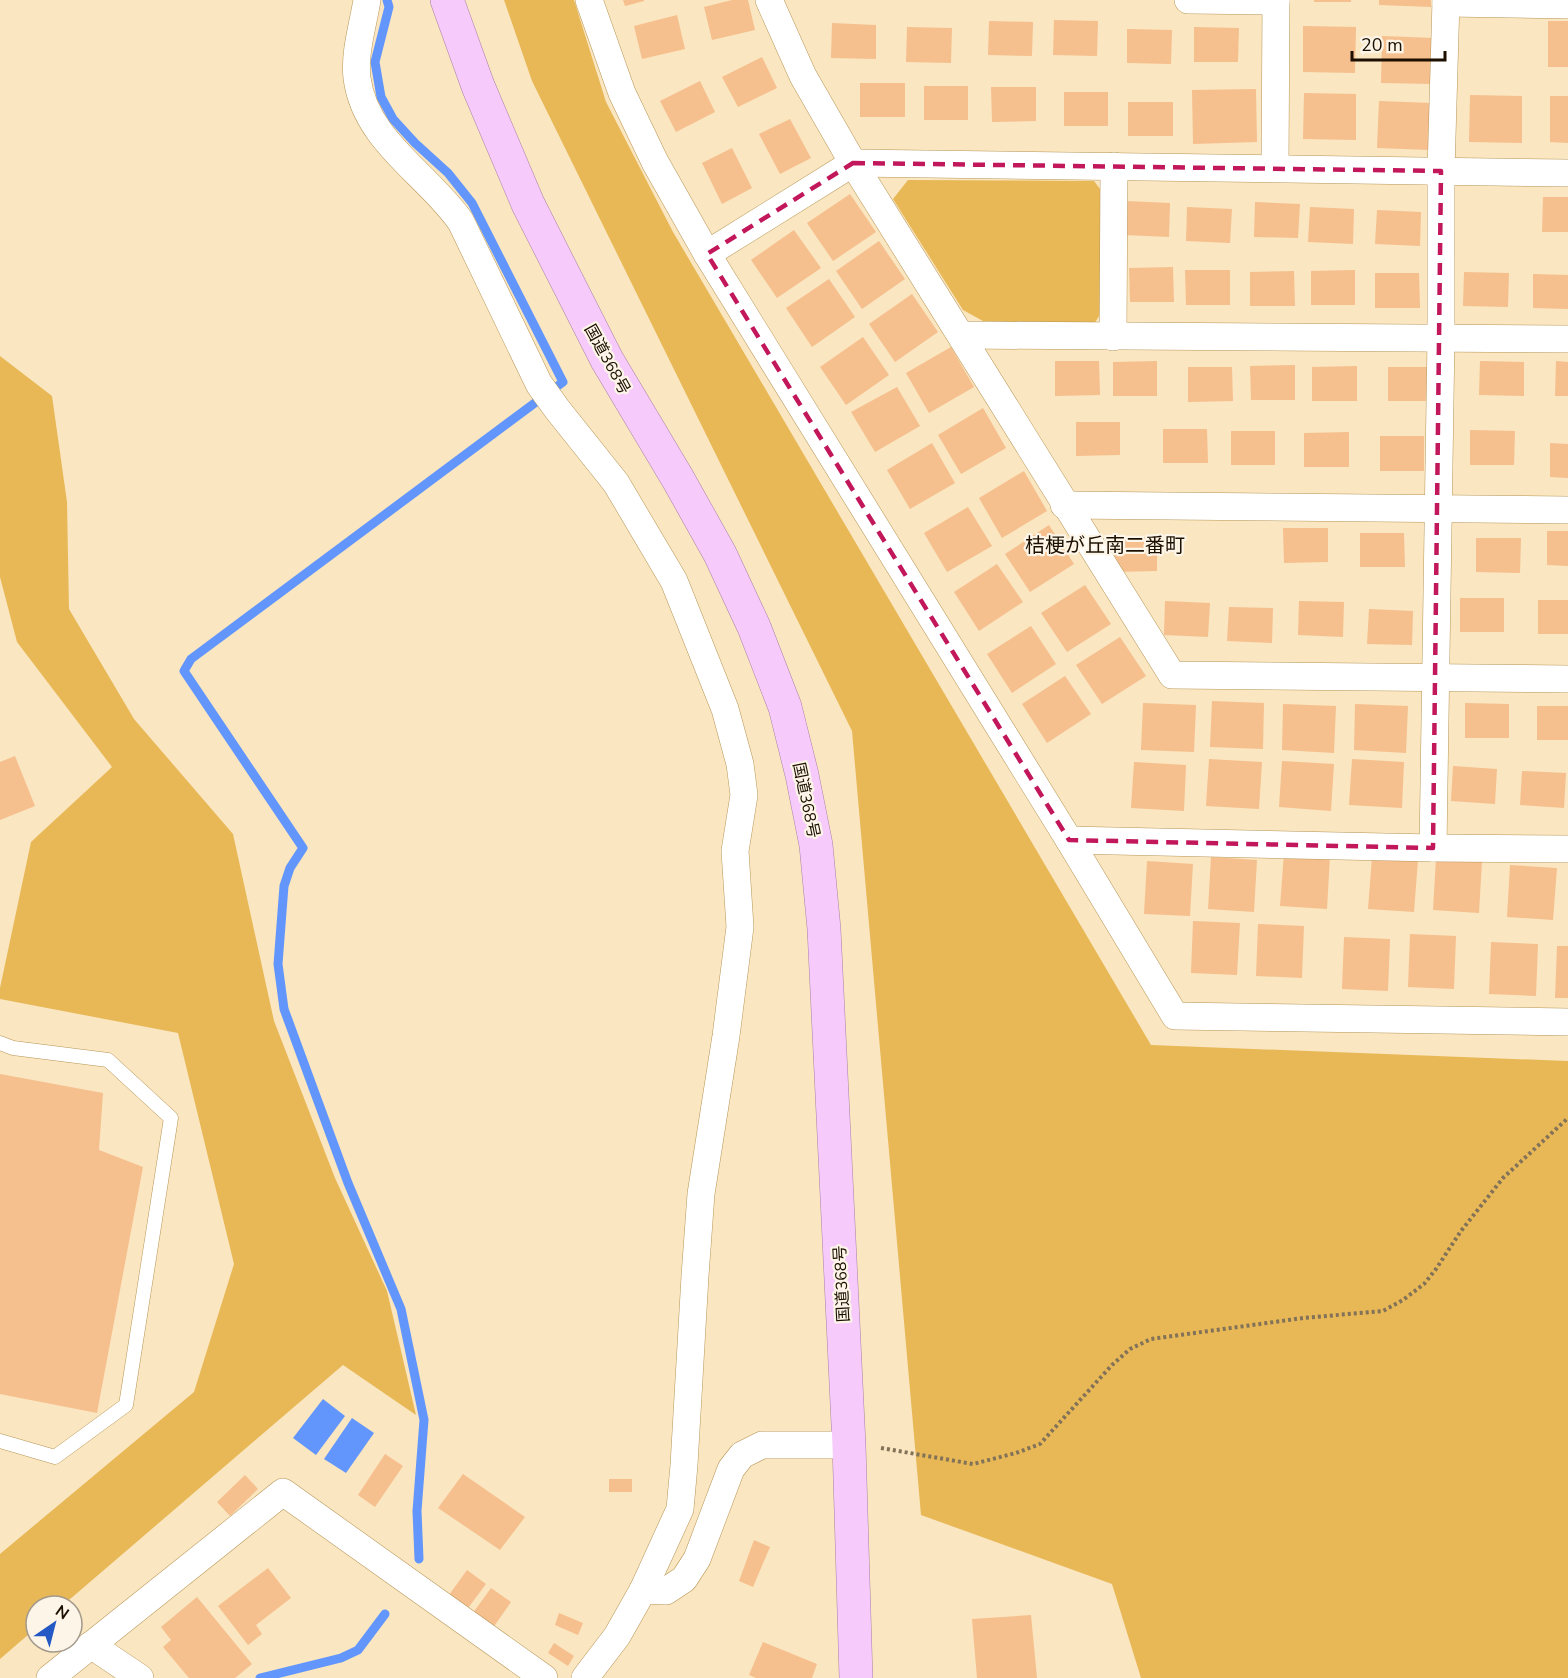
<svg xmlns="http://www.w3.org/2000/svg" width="1568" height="1678" viewBox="0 0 1568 1678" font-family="'Nunito Sans','Noto Sans JP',sans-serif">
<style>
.green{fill:#e8b857}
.water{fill:#6296fc}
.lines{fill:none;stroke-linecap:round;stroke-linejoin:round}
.stream{stroke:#6296fc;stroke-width:9}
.building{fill:#f6bf8e}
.service-casing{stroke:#b79657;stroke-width:15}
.minor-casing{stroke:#b79657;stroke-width:28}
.trunk-casing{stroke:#a980a4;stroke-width:34}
.path{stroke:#827258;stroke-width:4;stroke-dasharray:3 3;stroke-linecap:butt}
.service{stroke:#fff;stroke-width:14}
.minor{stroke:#fff;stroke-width:27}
.trunk{stroke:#f7cafc;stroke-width:33}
.marked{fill:none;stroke:#c2185b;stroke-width:4.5;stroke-dasharray:12 8;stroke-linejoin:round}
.labels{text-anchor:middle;stroke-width:4.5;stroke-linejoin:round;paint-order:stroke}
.street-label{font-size:16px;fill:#1c0f00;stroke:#fcf5e8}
.quarter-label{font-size:20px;fill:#1c0f00;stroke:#fcf5e8}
</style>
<rect width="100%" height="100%" fill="#fae6c0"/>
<!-- green -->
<g class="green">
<polygon points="504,0 574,0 606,102 673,232 1151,1045 1568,1061 1568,1678 1141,1678 1112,1584 921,1515 852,731 532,81"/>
<polygon points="908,180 1094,181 1103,193 1103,310 1094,324 983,321 963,310 893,199"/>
<polygon points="0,356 52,396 67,502 69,609 134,719 233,834 274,1021 335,1178 387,1291 416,1415 343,1365 62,1606 36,1606 36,1628 0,1659 0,1554 194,1392 234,1264 178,1033 0,999 0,988 31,842 112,767 17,642 0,577"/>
</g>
<!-- water -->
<g class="water">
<polygon points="323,1399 345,1416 316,1455 293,1438"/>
<polygon points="352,1418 374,1433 346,1473 324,1459"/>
</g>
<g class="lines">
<!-- stream -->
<g class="stream">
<polyline points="387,0 389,7 375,62 381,97 393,119 415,143 448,173 472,203 563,382 191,659 184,671 303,848 290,868 284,886 278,964 284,1009 348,1183 401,1309 424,1420 417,1511 419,1559"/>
<polyline points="260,1678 341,1658 358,1650 385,1614"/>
</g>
</g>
<!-- building -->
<g class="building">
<polygon points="623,0 644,0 644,1 625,6"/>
<polygon points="732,0 748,0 755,30 712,40 704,7"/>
<rect x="1314" y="0" width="37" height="2"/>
<polygon points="1379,0 1431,0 1431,7 1379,5"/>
<polygon points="677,15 685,49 642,59 634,26"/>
<polygon points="1054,20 1098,21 1097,56 1053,55"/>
<polygon points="989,21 1033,22 1032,56 988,55"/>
<rect x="1548" y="21" width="20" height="46"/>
<polygon points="832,23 876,25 876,59 831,58"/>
<polygon points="1303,26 1356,27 1355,73 1303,72"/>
<polygon points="907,27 952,28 951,63 906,62"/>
<polygon points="1194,27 1239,28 1238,62 1194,62"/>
<polygon points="1127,29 1172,30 1171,64 1127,63"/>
<polygon points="1382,36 1435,38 1434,84 1381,83"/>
<polygon points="762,57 777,88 738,107 722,77"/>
<polygon points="700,81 715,112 676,132 660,101"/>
<rect x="860" y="83" width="45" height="34"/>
<rect x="924" y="86" width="44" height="34"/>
<polygon points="991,87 1036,87 1036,121 992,122"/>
<polygon points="1256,89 1257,142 1193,144 1192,90"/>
<rect x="1064" y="92" width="44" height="34"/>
<polygon points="1304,93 1356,94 1356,140 1303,139"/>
<polygon points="1470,95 1522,96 1522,143 1469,142"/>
<polygon points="1550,96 1568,96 1568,143 1550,142"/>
<polygon points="1379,101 1432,103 1430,150 1377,148"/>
<rect x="1128" y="102" width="45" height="34"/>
<polygon points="790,119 811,158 780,174 759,134"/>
<polygon points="732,148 752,188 722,204 702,163"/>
<polygon points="850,194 876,232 833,261 807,223"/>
<polygon points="1543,197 1568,197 1568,232 1542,232"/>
<polygon points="1126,201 1170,203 1169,237 1124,235"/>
<polygon points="1255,202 1300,204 1298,238 1254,237"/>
<polygon points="1187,207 1232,209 1230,243 1186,241"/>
<polygon points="1310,207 1354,209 1353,244 1308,242"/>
<polygon points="1377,210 1421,212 1420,246 1375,244"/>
<polygon points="794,230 821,268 777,298 751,260"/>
<polygon points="879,241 905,279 862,309 836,271"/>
<polygon points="1173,267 1174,302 1130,302 1129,268"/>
<polygon points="1185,270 1230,270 1230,305 1186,305"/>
<polygon points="1355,270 1355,305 1311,305 1311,271"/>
<polygon points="1294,271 1295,306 1250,306 1250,272"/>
<polygon points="1464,272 1509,273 1508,307 1463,306"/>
<polygon points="1375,273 1419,273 1420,308 1375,308"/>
<polygon points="1533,274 1568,275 1568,309 1533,308"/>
<polygon points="829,279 855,317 812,347 786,308"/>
<polygon points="912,294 938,332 895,362 869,324"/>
<polygon points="863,337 889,375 846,405 820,367"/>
<polygon points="951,347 974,387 929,413 906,373"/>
<polygon points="1055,361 1099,361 1100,395 1055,396"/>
<polygon points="1157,361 1157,396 1113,396 1113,362"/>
<polygon points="1480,361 1524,362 1524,396 1479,395"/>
<polygon points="1556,361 1568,362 1568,396 1555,396"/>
<polygon points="1295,365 1295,400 1251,400 1250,366"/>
<polygon points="1357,366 1357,401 1312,401 1312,367"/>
<polygon points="1188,367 1232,367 1233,401 1188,402"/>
<polygon points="1388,367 1432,367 1433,401 1388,401"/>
<polygon points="897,387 920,426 875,452 851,412"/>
<polygon points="983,408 1006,448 961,474 938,435"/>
<polygon points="1076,422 1120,422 1120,455 1076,456"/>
<polygon points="1163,429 1207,429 1208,463 1163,463"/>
<polygon points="1470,430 1515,431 1514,465 1470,465"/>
<rect x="1231" y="431" width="44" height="34"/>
<polygon points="1349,432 1349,467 1304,467 1304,433"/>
<rect x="1380" y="436" width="44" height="35"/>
<polygon points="932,443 955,483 910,509 887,470"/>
<polygon points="1550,443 1568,444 1568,478 1550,477"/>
<polygon points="1024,471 1047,511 1002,538 979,498"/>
<polygon points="968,507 992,546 947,572 924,533"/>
<polygon points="1049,525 1074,564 1030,592 1005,554"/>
<polygon points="1283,528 1328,528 1328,562 1284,563"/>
<polygon points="1547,531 1568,531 1568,566 1547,565"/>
<polygon points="1360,533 1404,533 1405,567 1360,567"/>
<polygon points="1157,537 1157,571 1113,572 1113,538"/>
<polygon points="1476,538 1521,538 1520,573 1476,572"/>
<polygon points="997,564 1023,602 979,631 954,592"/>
<polygon points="1085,585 1111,624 1067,652 1041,613"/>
<rect x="1460" y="598" width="44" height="34"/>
<rect x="1538" y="600" width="30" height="34"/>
<polygon points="1165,601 1210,603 1208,637 1164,635"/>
<polygon points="1299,601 1344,602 1343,637 1298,635"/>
<polygon points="1229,607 1273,608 1272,643 1227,641"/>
<polygon points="1369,609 1413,611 1412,645 1367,644"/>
<polygon points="1031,626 1056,664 1012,693 987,654"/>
<polygon points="1120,637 1146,676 1102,704 1076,665"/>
<polygon points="1065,676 1091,714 1047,743 1022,704"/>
<polygon points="1212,701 1264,703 1263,749 1210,747"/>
<polygon points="1143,703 1196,705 1194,752 1141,750"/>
<polygon points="1465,703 1509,704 1509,738 1465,738"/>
<polygon points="1283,704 1336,706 1334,753 1282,750"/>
<polygon points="1355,704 1408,706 1406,753 1354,750"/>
<rect x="1537" y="706" width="31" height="34"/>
<polygon points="15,756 35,806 0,820 0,762"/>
<polygon points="1209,759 1262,762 1259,809 1206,806"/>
<polygon points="1352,759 1404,762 1402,808 1349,805"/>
<polygon points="1282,761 1334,764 1331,811 1279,807"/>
<polygon points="1134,762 1186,765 1184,811 1131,808"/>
<polygon points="1453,766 1497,769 1495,804 1451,801"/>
<polygon points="1522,771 1566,773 1564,808 1520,805"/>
<polygon points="1284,853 1330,856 1327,909 1280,906"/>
<polygon points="1211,857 1257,860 1254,912 1208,909"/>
<polygon points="1372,857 1418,860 1414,912 1368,909"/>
<polygon points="1436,858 1482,861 1479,913 1433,910"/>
<polygon points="1147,861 1193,864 1190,916 1144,914"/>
<polygon points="1510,865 1557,868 1553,920 1507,917"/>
<polygon points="1193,921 1240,923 1237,975 1191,973"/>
<polygon points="1258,924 1304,926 1302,978 1256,976"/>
<polygon points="1410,934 1456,936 1454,989 1408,987"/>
<polygon points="1344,937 1390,939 1388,991 1342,989"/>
<polygon points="1491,942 1538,944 1536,996 1489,994"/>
<polygon points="1557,946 1568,946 1568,998 1555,998"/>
<polygon points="0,1074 103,1093 99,1150 143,1167 97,1413 0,1394"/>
<polygon points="385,1454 403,1466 375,1507 358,1495"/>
<polygon points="463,1474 525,1517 500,1550 438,1508"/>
<polygon points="245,1475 258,1489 230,1516 217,1502"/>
<rect x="609" y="1479" width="23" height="13"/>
<polygon points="754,1540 770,1547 753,1587 739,1581"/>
<polygon points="268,1568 291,1598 256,1625 262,1634 248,1645 218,1606"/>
<polygon points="467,1570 486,1584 468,1608 449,1595"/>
<polygon points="491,1588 511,1602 490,1632 470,1617"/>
<polygon points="197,1597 252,1664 235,1678 189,1678 163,1647 171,1640 161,1627"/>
<polygon points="559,1613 583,1623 578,1635 555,1625"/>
<polygon points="1031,1615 1037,1678 977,1678 972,1619"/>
<polygon points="763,1642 817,1664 812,1678 756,1678 749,1675"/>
<polygon points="554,1643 574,1656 568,1666 548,1653"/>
</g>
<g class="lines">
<defs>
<polyline id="service" points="0,1043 13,1048 108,1060 171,1118 126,1405 55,1457 0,1441"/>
<g id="minor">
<path d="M367,0C363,25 354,53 357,78C365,141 428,174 461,222L539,384L557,409L616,483L674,581L725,709L740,764L744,795L735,851L740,927L726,1036L701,1194L695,1276L684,1465L680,1509L643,1590L617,1636L585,1678"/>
<polyline points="589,0 622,93 655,162 707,254 1069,840 1175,1016 1568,1022"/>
<polyline points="769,0 803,76 853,163 1172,675 1568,679"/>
<polyline points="1188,0 1276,1"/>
<polyline points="1446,3 1568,5"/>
<polyline points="1275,168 1276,0"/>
<polyline points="707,254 853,163 1568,173"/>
<polyline points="961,335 1568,339"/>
<polyline points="1113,337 1114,166"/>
<polyline points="1064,505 1568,510"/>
<polyline points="1069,840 1433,848 1568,849"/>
<polyline points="1433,848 1441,337 1441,171 1446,0"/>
<polyline points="643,1590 666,1591 684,1579 697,1559 731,1469 742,1455 762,1445 849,1445"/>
<polyline points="91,1645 140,1678"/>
<polyline points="50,1678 283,1492 544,1678"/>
</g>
<polyline id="trunk" points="447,0 478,86 528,204 607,360 678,479 720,554 754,627 785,707 802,775 816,845 824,929 849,1445 856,1678"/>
</defs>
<!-- service casing -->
<use href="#service" class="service-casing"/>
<!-- minor casing -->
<use href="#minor" class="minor-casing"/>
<!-- trunk casing -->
<use href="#trunk" class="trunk-casing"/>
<!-- path -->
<polyline class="path" points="881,1448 973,1464 1016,1453 1040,1444 1112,1365 1130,1349 1151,1339 1303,1318 1383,1311 1403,1300 1424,1284 1436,1269 1461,1231 1503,1178 1568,1118"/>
<!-- service -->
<use href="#service" class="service"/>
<!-- minor -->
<use href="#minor" class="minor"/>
<!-- trunk -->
<use href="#trunk" class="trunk"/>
</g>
<!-- marked area -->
<path class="marked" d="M853,163L1441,171L1433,848L1069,840L707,254Z"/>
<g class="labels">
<!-- street labels -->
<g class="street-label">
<text transform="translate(608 359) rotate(61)" y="6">国道368号</text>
<text transform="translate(807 800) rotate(78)" y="6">国道368号</text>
<text transform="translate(841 1284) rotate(-93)" y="6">国道368号</text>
</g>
<!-- quarter labels -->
<g class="quarter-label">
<text x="1105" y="552">桔梗が丘南二番町</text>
</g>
</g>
<!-- north arrow -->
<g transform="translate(54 1624) rotate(35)"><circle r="28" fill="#fcf5e8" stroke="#a2998b" stroke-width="1.5"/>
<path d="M0-4.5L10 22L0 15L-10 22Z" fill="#2358c5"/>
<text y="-9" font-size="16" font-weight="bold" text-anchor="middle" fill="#1c0f00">N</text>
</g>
<!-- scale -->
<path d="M1352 51v9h93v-9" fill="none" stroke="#1c0f00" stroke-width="3"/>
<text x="1361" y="51" font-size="18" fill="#1c0f00" stroke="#fcf5e8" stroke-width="4.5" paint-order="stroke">20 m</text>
</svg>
